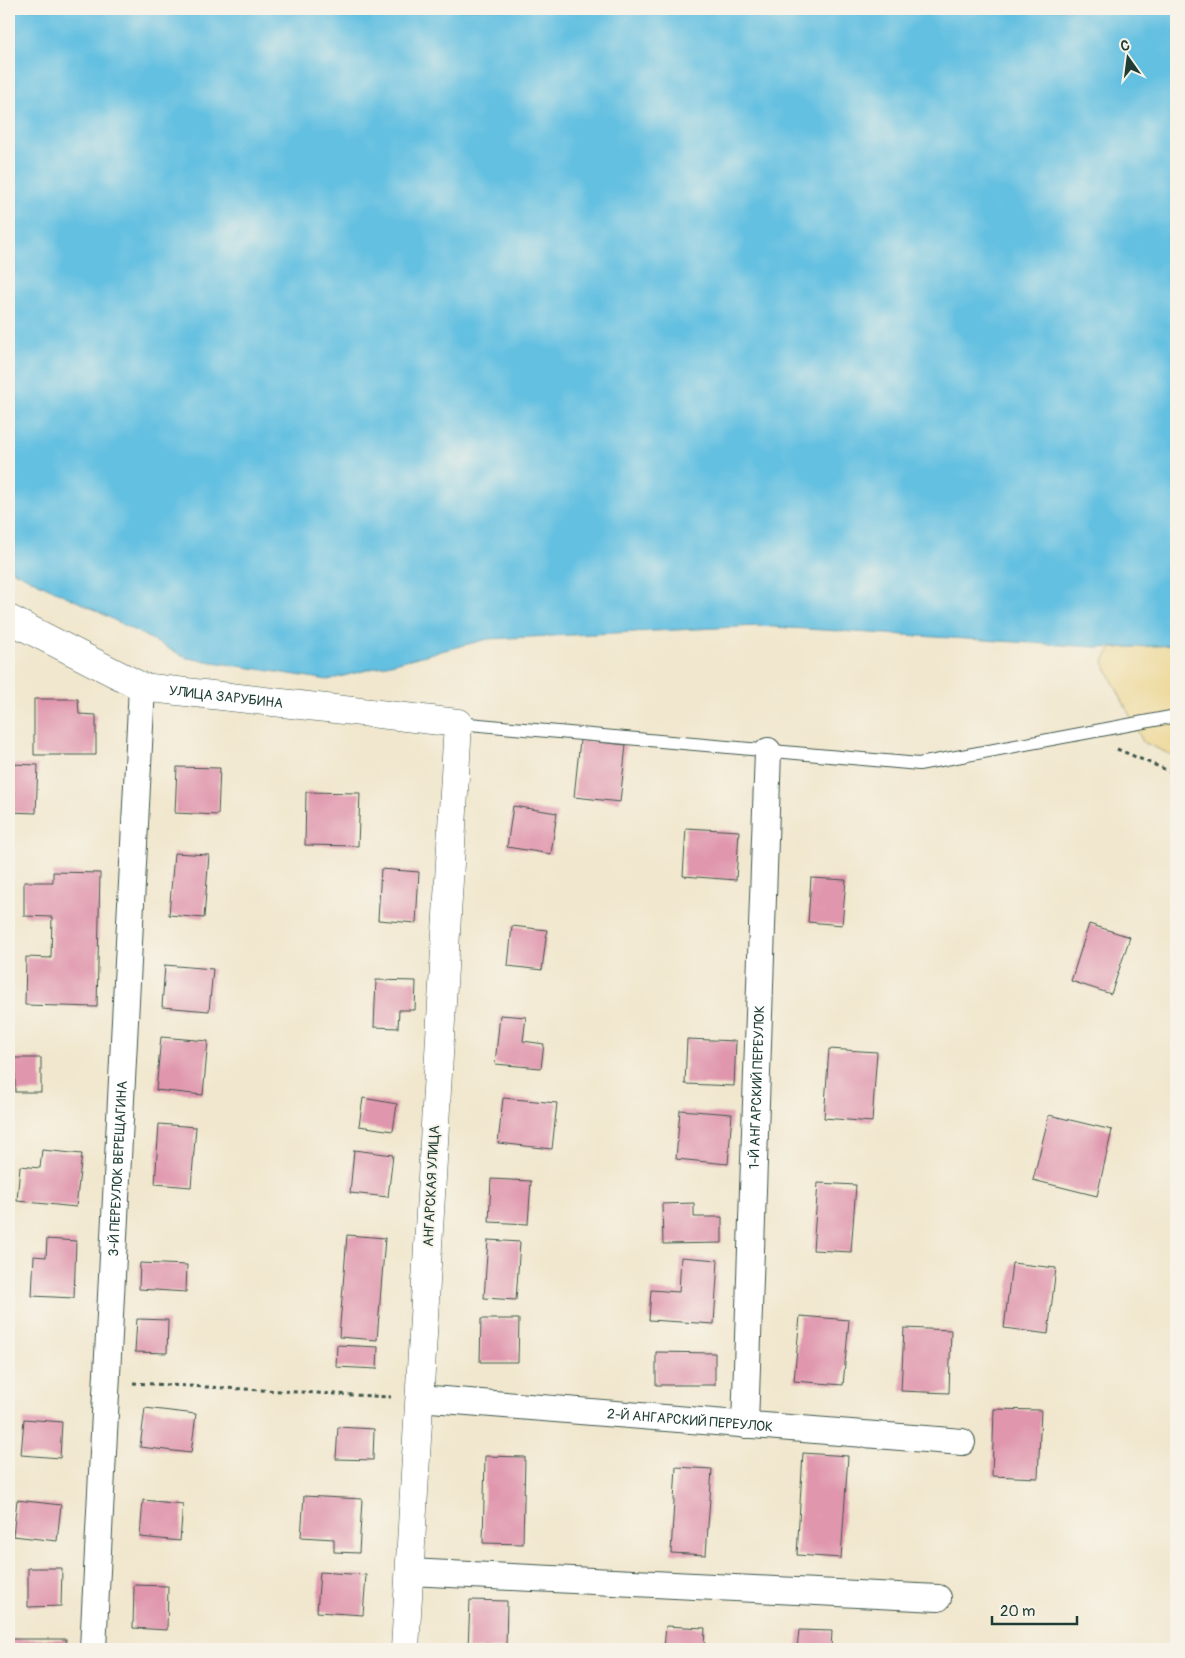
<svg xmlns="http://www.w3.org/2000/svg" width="1185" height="1658" viewBox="0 0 1185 1658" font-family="Pangolin,sans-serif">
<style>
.sand{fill:#eeda9e;stroke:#868c69}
.water{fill:#63c0e1;stroke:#417e8a}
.building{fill:#e097ae}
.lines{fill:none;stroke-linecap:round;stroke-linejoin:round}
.service-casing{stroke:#3e564b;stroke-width:14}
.minor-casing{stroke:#3e564b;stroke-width:28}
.tertiary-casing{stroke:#3e564b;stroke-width:29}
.path{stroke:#3e564b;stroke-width:3;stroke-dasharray:4 4;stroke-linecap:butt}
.service{stroke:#fff;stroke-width:12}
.minor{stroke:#fff;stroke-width:26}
.tertiary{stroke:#fff;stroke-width:28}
.labels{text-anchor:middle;stroke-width:4;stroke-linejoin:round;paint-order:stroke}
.street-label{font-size:14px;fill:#1f3d34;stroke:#f7f3e8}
</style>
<rect width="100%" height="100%" fill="#f7f3e8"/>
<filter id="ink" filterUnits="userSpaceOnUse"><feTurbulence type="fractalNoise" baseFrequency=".02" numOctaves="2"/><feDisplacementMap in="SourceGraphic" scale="10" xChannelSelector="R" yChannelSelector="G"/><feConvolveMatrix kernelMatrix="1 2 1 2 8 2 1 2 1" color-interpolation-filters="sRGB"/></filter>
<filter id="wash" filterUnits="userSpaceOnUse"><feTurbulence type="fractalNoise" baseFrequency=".0096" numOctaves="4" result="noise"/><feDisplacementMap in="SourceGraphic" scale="20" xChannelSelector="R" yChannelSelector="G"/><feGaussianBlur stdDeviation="1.12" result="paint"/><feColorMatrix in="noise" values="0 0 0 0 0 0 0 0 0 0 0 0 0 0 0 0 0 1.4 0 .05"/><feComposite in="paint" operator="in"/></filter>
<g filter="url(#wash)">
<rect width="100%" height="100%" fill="#f1e7ce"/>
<!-- sand -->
<polygon class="sand" points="1176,645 1176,757 1143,742 1103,662 1112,648"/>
<!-- water -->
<polygon class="water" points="9,9 1176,9 1176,645 1112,648 758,626 488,639 328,680 187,658 95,610 9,569"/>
<g id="blocks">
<!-- building -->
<g class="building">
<polygon points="34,699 78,699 79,714 96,715 96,755 34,755"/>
<polygon points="580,740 626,745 620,802 574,797"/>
<polygon points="9,764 38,765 36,813 9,812"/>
<polygon points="177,767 220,768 218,815 175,813"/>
<polygon points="306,792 360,793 358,846 305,845"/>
<polygon points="513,806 557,813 551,854 507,847"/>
<polygon points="686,828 739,831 736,880 683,876"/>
<polygon points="174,853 209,855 204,918 169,915"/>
<polygon points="381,869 419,872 416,923 378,920"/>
<polygon points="53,872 100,873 97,1007 25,1005 26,957 51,958 52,917 24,916 24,882 53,882"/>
<polygon points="811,878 846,880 842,925 808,922"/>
<polygon points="1089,924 1130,937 1111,994 1071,981"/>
<polygon points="512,926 547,930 542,970 508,966"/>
<polygon points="165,965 213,969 209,1011 162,1007"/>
<polygon points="376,980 416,981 415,1010 399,1010 398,1028 374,1027"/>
<polygon points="500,1015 526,1017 523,1041 544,1044 541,1068 495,1064"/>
<polygon points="161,1037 208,1041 203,1095 156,1090"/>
<polygon points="687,1039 736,1041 734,1086 685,1084"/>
<polygon points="829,1049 877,1052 872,1122 824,1118"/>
<rect x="15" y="1058" width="26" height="34"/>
<polygon points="363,1098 397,1104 393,1131 359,1126"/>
<polygon points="503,1098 557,1103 552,1149 498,1143"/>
<polygon points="680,1110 732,1114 728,1164 676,1159"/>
<polygon points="1049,1115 1112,1130 1097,1196 1033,1180"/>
<polygon points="159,1124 196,1127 191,1187 155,1184"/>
<polygon points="42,1150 82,1154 76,1207 17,1201 20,1166 40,1168"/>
<polygon points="354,1150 393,1155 388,1197 350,1193"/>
<polygon points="491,1179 531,1181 528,1224 489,1222"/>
<polygon points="818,1183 856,1185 851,1252 813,1250"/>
<polygon points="694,1203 694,1217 722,1217 722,1243 663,1244 662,1204"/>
<polygon points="347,1235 385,1238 377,1340 339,1337"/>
<polygon points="47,1239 76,1241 74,1298 32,1296 34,1256 46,1257"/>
<polygon points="488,1240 520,1242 516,1300 484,1298"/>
<polygon points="681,1257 718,1260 714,1324 649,1320 651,1290 679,1292"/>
<polygon points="140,1263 187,1265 186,1292 139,1289"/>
<polygon points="1012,1263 1056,1268 1048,1334 1004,1328"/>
<polygon points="800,1316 849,1320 843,1385 794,1381"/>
<polygon points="137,1319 168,1320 167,1353 135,1352"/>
<polygon points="481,1319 519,1319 518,1362 480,1362"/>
<polygon points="904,1328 951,1330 949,1393 901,1391"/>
<polygon points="337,1345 378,1347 377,1369 336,1367"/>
<polygon points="656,1352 715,1353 715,1385 656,1385"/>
<polygon points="145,1408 196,1414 191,1453 140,1447"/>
<polygon points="994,1409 1041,1410 1038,1478 992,1476"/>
<polygon points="24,1419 62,1422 60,1458 21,1455"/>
<polygon points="338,1427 374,1429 373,1460 336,1459"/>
<polygon points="803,1453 848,1456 841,1558 797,1555"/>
<polygon points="485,1456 525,1457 523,1544 483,1543"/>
<polygon points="676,1467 712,1469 706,1555 671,1553"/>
<polygon points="304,1496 362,1499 359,1553 334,1552 334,1539 301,1537"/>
<polygon points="17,1500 61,1505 57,1541 13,1536"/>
<polygon points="143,1500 183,1504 180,1541 140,1537"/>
<polygon points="28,1568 62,1568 61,1606 28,1607"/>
<polygon points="320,1572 366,1575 363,1615 317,1612"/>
<polygon points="134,1585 168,1586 167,1630 133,1628"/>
<polygon points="470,1600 507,1601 506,1649 468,1649"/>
<polygon points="666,1626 705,1628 704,1649 664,1649"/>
<polygon points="799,1630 832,1631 831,1649 797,1649"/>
<rect x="9" y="1639" width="57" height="10"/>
</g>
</g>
</g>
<g filter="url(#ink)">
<use href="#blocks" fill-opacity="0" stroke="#3e564b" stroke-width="1"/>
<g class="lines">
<defs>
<polyline id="service" points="458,723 919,764 1176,716"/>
<g id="minor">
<path id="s1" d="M419,1398L962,1442"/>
<path id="s2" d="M745,1425L768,751"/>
<polyline points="409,1572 938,1598"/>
<path id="s3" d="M93,1649L142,687"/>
</g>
<g id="tertiary">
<path id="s4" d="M9,619L142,687L458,723L405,1649"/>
</g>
</defs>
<!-- service casing -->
<use href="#service" class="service-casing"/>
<!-- minor casing -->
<use href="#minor" class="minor-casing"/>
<!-- tertiary casing -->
<use href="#tertiary" class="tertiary-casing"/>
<!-- path -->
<g class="path">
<polyline points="1117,749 1176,774"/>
<polyline points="133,1383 391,1397"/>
</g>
<!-- service -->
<use href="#service" class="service"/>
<!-- minor -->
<use href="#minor" class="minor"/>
<!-- tertiary -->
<use href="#tertiary" class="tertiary"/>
</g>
</g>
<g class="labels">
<!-- street labels -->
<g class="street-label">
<text dy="5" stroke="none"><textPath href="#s4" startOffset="234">УЛИЦА ЗАРУБИНА</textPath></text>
<text dy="5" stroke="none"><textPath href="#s2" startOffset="338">1-Й АНГАРСКИЙ ПЕРЕУЛОК</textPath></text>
<text dy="5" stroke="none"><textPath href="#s3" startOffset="481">3-Й ПЕРЕУЛОК ВЕРЕЩАГИНА</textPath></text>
<text transform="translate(431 1186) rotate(-87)" y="5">АНГАРСКАЯ УЛИЦА</text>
<text dy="5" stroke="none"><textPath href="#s1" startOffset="272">2-Й АНГАРСКИЙ ПЕРЕУЛОК</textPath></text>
</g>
</g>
<!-- margin -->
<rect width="1185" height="1658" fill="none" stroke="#f7f3e8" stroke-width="30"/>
<!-- north arrow -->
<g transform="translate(1128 58) rotate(346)" stroke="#f7f3e8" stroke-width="4" paint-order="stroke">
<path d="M0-4L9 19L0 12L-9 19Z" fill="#1f3d34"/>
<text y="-8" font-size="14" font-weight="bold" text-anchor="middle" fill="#1f3d34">С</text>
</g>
<!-- scale -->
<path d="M992 1616v8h85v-8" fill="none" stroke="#1f3d34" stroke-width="2.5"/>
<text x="1000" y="1616" font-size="15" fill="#1f3d34" stroke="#f7f3e8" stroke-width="4" paint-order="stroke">20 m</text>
</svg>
